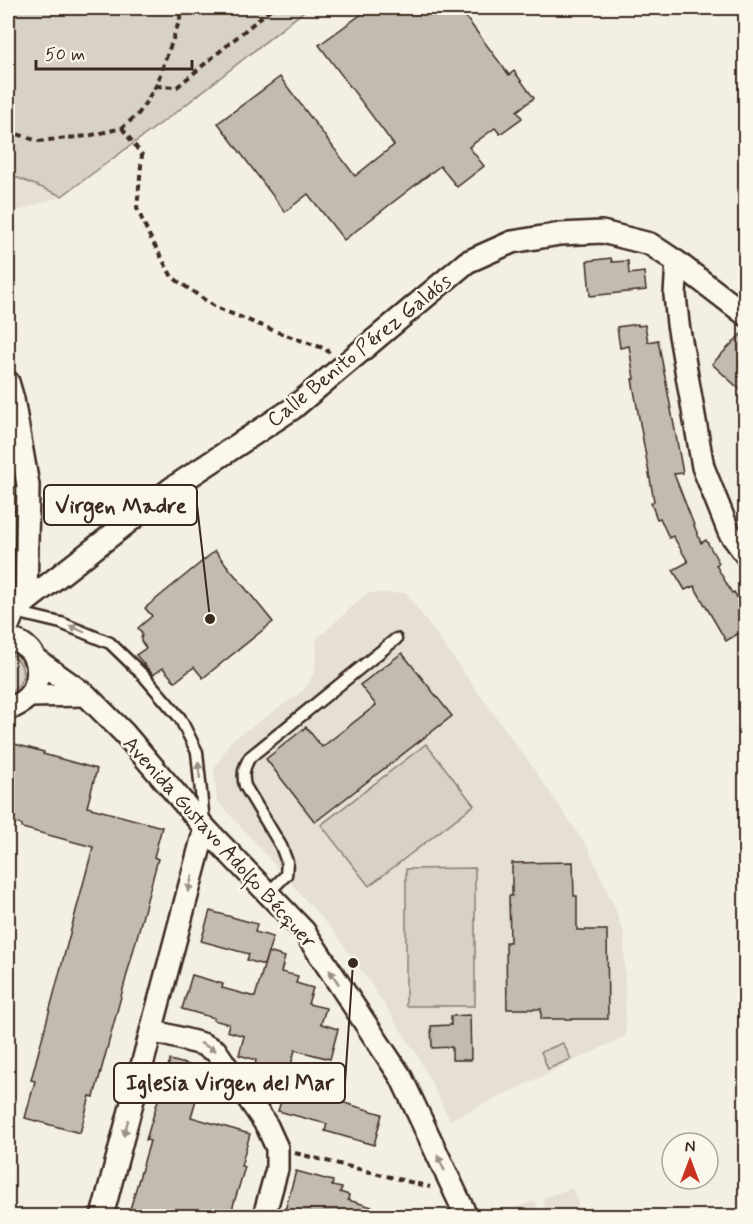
<svg xmlns="http://www.w3.org/2000/svg" width="753" height="1224" viewBox="0 0 753 1224" font-family="Mynerve,sans-serif">
<style>
.built{fill:#e5dfd4}
.green{fill:#d8d1c6;stroke:#8a7e72;stroke-width:1.5}
.building{fill:#c3bbb0;stroke:#3b2a1e;stroke-width:1.5}
.lines{fill:none;stroke-linecap:round;stroke-linejoin:round}
.lane-casing{stroke:#3b2a1e;stroke-width:15}
.street-casing{stroke:#3b2a1e;stroke-width:26}
.path{stroke:#3b2a1e;stroke-width:4;stroke-dasharray:6 4.5;stroke-linecap:butt}
.lane{stroke:#fbf7ec;stroke-width:10}
.street{stroke:#fbf7ec;stroke-width:21}
.oneway{fill:#9b9085}
.labels{text-anchor:middle;stroke-width:5;stroke-linejoin:round;paint-order:stroke}
.street-label{font-size:21px;fill:#3b2a1e;stroke:#fbf7ec}
.leader{fill:none;stroke:#3b2a1e;stroke-width:2}
.callout-dot{fill:#3b2a1e;stroke:#fbf7ec;stroke-width:2}
.callout{fill:#fbf7ec;stroke:#3b2a1e;stroke-width:2}
.callout-label{font-size:22px;text-anchor:middle;font-weight:bold;fill:#3b2a1e}
</style>
<rect width="100%" height="100%" fill="#f3efe4"/>
<filter id="ink" filterUnits="userSpaceOnUse"><feTurbulence type="fractalNoise" baseFrequency=".0167" numOctaves="2"/><feDisplacementMap in="SourceGraphic" scale="12" xChannelSelector="R" yChannelSelector="G"/><feConvolveMatrix kernelMatrix="1 2 1 2 8 2 1 2 1" color-interpolation-filters="sRGB"/></filter>
<g filter="url(#ink)">
<!-- built -->
<g class="built">
<polygon points="8,174 62,196 8,214"/>
<polygon points="8,408 24,484 18,595 8,607"/>
<polygon points="367,593 406,593 533,768 588,848 614,906 624,934 626,1036 450,1120 419,1058 371,984 335,933 217,800 214,769 231,741 303,691 314,674 317,654 316,640"/>
<polygon points="572,1188 582,1216 497,1216 497,1214 535,1201 540,1215 547,1213 542,1198"/>
</g>
<!-- green -->
<g class="green">
<polygon points="8,8 308,8 183,107 62,196 8,174"/>
<path d="M8,653C28,660 27,686 8,693Z"/>
<polygon points="426,744 474,805 369,886 321,825"/>
<polygon points="475,868 475,1006 406,1006 406,869"/>
<polygon points="563,1043 571,1059 548,1069 541,1052"/>
</g>
<!-- building -->
<g class="building">
<polygon points="370,8 459,8 509,75 514,71 534,98 517,111 522,118 500,134 495,128 469,147 484,166 457,187 440,166 344,240 308,194 285,212 218,123 280,77 355,176 394,145 319,45"/>
<polygon points="611,258 612,262 628,261 629,274 644,272 646,290 590,296 587,261"/>
<polygon points="638,324 638,326 645,325 648,342 658,340 683,473 674,474 701,543 706,540 719,563 716,565 732,593 734,592 746,612 746,629 726,641 694,586 685,590 673,570 688,562 673,536 669,538 660,518 657,519 651,503 654,501 632,379 634,379 629,346 620,348 617,327"/>
<polygon points="746,329 746,395 712,364"/>
<polygon points="215,551 273,622 203,678 194,667 175,682 163,668 153,675 136,655 146,648 141,641 142,633 138,628 152,616 145,608"/>
<polygon points="402,653 452,716 315,822 266,759 306,727 322,747 376,705 360,685"/>
<polygon points="11,743 44,752 43,754 97,769 87,807 162,827 154,857 158,859 94,1097 90,1096 80,1133 25,1118 35,1081 31,1080 93,847 22,828 22,825 8,821 8,756"/>
<polygon points="573,862 574,896 577,896 577,930 607,930 608,1019 541,1019 541,1009 507,1009 506,942 510,942 509,896 512,896 512,863"/>
<polygon points="210,911 257,924 255,932 273,937 264,965 247,960 249,954 201,941"/>
<polygon points="268,952 285,957 281,972 298,976 296,983 313,988 308,1004 326,1008 321,1024 338,1029 330,1059 295,1050 287,1080 336,1093 334,1100 382,1114 374,1145 325,1131 327,1124 278,1111 283,1095 266,1091 270,1075 254,1070 256,1060 239,1055 244,1036 227,1031 229,1024 213,1020 214,1018 182,1009 192,975 223,984 222,988 255,997"/>
<polygon points="470,1015 471,1060 452,1060 452,1047 432,1048 431,1026 451,1025 451,1016"/>
<polygon points="170,1060 205,1069 191,1117 250,1134 241,1166 245,1167 230,1216 128,1216 150,1141 146,1140"/>
<polygon points="296,1171 333,1181 332,1186 342,1188 340,1192 349,1195 348,1200 389,1212 388,1216 293,1216 284,1214"/>
</g>
<g class="lines">
<defs>
<g id="lane">
<polyline points="15,612 61,623 110,643 143,675 180,718 197,752 204,822"/>
<path d="M268,893L286,875L287,862L281,846L245,786C242,774 244,767 250,757L396,639"/>
</g>
<g id="street">
<polyline points="677,262 675,295 678,324 703,467 729,532 746,555"/>
<polyline points="8,382 13,399 28,485 26,602"/>
<polyline points="8,626 14,611 172,488 292,409 467,262 512,242 560,234 602,232 650,244 677,262 746,315"/>
<path d="M8,639C47,645 48,697 8,709"/>
<polyline points="34,658 86,695 124,733 205,828 304,931 401,1077 463,1209 465,1216"/>
<polyline points="29,696 86,695"/>
<polyline points="152,1031 202,1044 216,1051 267,1126 277,1148 277,1169 264,1216"/>
<polyline points="102,1216 205,828"/>
</g>
</defs>
<!-- lane casing -->
<use href="#lane" class="lane-casing"/>
<!-- street casing -->
<use href="#street" class="street-casing"/>
<!-- path -->
<g class="path">
<polyline points="156,86 177,87 272,8"/>
<polyline points="122,128 142,155 137,208 149,235 172,277 215,307 280,333 326,349 329,353"/>
<polyline points="8,131 38,141 88,136 122,128 139,113 156,86 180,19 181,8"/>
<polyline points="295,1153 430,1187"/>
</g>
<!-- lane -->
<use href="#lane" class="lane"/>
<!-- street -->
<use href="#street" class="street"/>
</g>
<!-- one-way arrows -->
<defs><path id="oneway-solid" d="M-6-.8H1V-3.2L6.5 0L1 3.2V.8H-6Z" transform="scale(1.5)"/></defs>
<g class="oneway">
<use href="#oneway-solid" transform="translate(77 629) rotate(-158)"/>
<use href="#oneway-solid" transform="translate(199 770) rotate(-96)"/>
<use href="#oneway-solid" transform="translate(190 884) rotate(105)"/>
<use href="#oneway-solid" transform="translate(334 977) rotate(-124)"/>
<use href="#oneway-solid" transform="translate(208 1047) rotate(27)"/>
<use href="#oneway-solid" transform="translate(126 1128) rotate(105)"/>
<use href="#oneway-solid" transform="translate(441 1163) rotate(-115)"/>
</g>
</g>
<g class="labels">
<!-- street labels -->
<g class="street-label">
<text transform="translate(359 350) rotate(-39)" y="7">Calle Benito Pérez Galdós</text>
<text transform="translate(220 842) rotate(48)" y="7">Avenida Gustavo Adolfo Bécquer</text>
</g>
</g>
<!-- callouts -->
<path class="leader" d="M210 619L197 505M353 963L345 1083"/>
<g class="callout-dot">
<circle cx="210" cy="619" r="6"/>
<circle cx="353" cy="963" r="6"/>
</g>
<g class="callout">
<rect x="44" y="485" width="153" height="40" rx="6"/>
<rect x="114" y="1063" width="231" height="40" rx="6"/>
</g>
<g class="callout-label">
<text x="121" y="513">Virgen Madre</text>
<text x="230" y="1090">Iglesia Virgen del Mar</text>
</g>
<!-- margin -->
<rect width="753" height="1224" fill="none" stroke="#fbf7ec" stroke-width="30"/>
<rect x="15" y="15" width="723" height="1194" fill="none" stroke="#3b2a1e" stroke-width="2" filter="url(#ink)"/>
<!-- north arrow -->
<g transform="translate(690 1161)"><circle r="28" fill="#fbf7ec" stroke="#aea59a" stroke-width="1.5"/>
<path d="M0-4.5L10 22L0 15L-10 22Z" fill="#c8321e"/>
<text y="-9" font-size="16" font-weight="bold" text-anchor="middle" fill="#3b2a1e">N</text>
</g>
<!-- scale -->
<path d="M36 60v9h156v-9" fill="none" stroke="#3b2a1e" stroke-width="3"/>
<text x="45" y="60" font-size="18" fill="#3b2a1e" stroke="#fbf7ec" stroke-width="4.5" paint-order="stroke">50 m</text>
</svg>
